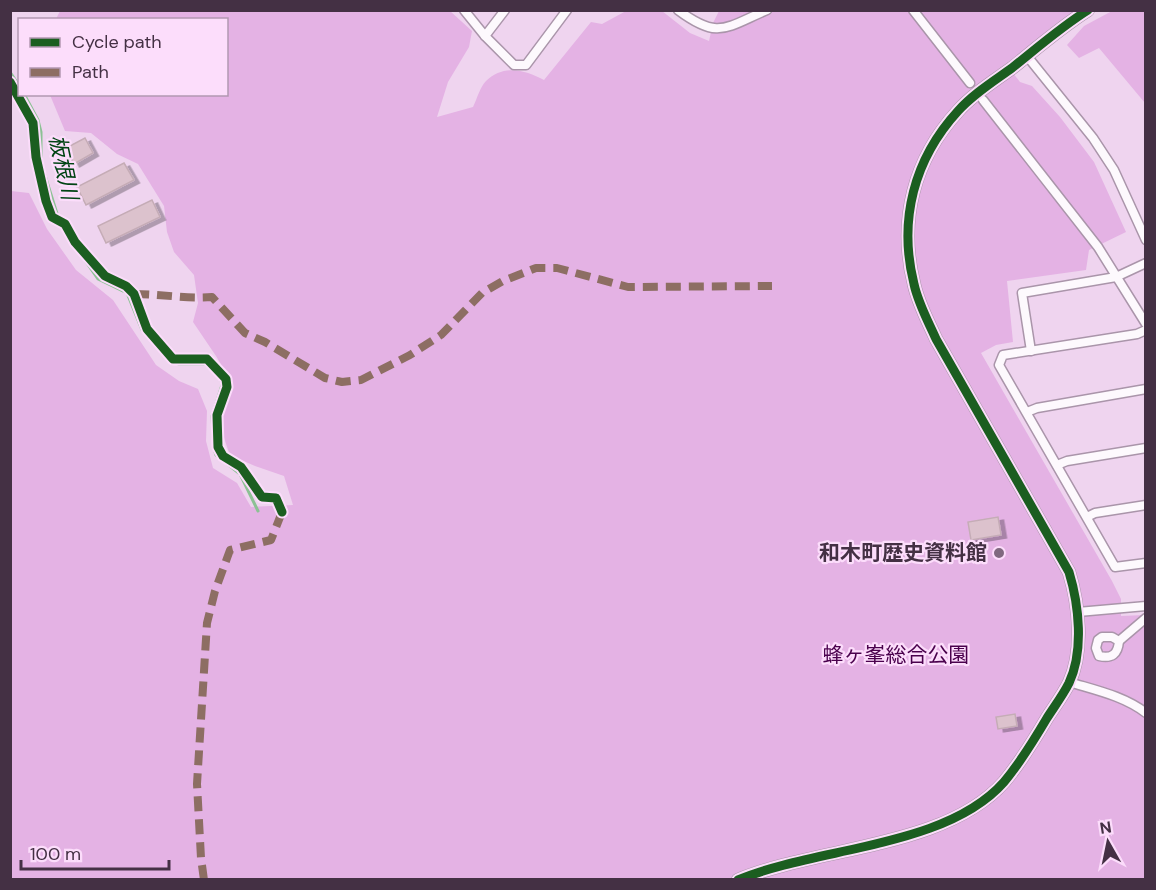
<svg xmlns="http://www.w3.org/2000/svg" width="1156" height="890" viewBox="0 0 1156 890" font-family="'DM Sans','Noto Sans JP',sans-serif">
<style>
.green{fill:#e4b2e4}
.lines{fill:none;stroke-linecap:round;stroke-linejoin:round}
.stream{stroke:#8cc194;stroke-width:3}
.building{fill:#dcc2cd;stroke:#c5acb6;stroke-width:1.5;filter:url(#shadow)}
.minor-casing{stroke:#aa95aa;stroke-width:11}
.tertiary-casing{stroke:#aa95aa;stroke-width:14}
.minor{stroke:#fdf9fd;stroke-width:8}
.tertiary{stroke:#fdf9fd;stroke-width:10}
.quiet{stroke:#8d6e63;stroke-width:8;stroke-dasharray:15 8;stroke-linecap:butt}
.cycleway-casing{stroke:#fcddfb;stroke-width:13}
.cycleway{stroke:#1b5e20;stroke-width:9}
.poi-dot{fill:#806980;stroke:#fcddfb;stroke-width:2}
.labels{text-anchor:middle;stroke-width:4.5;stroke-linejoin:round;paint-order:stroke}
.poi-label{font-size:21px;font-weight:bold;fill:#443044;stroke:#fcddfb;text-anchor:end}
.park-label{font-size:21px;fill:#4a014d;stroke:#fcddfb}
.water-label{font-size:22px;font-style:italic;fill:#014414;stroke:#fcddfb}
</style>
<defs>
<filter id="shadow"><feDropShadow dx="5.5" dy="3" stdDeviation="0" flood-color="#0004"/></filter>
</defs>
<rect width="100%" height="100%" fill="#efd4ef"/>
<!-- green -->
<g class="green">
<path d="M60,11H450L472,31L469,47L448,82L437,117L473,107C477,99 480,87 486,81C504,64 525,70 544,80L591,22L602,24L626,11H662L690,33L709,41L713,23L719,11H1080L1064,20L1006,64L1020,82L1032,86L1060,117L1094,162L1126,232L1089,250L1086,270L1007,281L1013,342L996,345L981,353L1112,581L1121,599V616L1145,615V879L11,880V191L29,193L47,229L76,270L113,300L156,365L179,381L198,389L207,411L206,441L213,468L237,483L251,507L293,505L284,476L255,466L230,455C217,420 220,418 233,385L216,356L193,322L198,303L194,275L174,252L167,232L164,206L138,164L117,154L91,133L65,131L50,95L226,94V20L56,19Z"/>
<polygon points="1112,11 1145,11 1145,103 1099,48 1079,58 1067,45 1084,26"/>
</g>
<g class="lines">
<!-- stream -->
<g class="stream">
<polyline points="10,72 20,87"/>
<polyline points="24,94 38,120 41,132 41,160"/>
<polyline points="43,169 58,217"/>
<polyline points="80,253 98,279 127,293 142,330 161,351"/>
<polyline points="172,362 179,364 205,364 221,380 222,385 212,416 214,449 216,455 240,474 258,511"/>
</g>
</g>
<!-- building -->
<g class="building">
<polygon points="85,138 93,153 74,164 66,148"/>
<polygon points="124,163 134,180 86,205 77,187"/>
<polygon points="152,200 160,217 106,243 98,226"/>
<polygon points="998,517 1001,535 971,540 968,522"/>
<polygon points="1015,714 1017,726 998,729 996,717"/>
</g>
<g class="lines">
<defs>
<g id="minor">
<polyline points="464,10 485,36 514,65 526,65 567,10"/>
<path d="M678,10C718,40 725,28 767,10"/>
<polyline points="913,10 970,83"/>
<polyline points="485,36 505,10"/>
<polyline points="1027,56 1093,138 1114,170 1146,240"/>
<polyline points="10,82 33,123 36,157 46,201 52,217 65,224 75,242 105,276 126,286 134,294 147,329 173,359 207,359 226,379 227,387 217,415 218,447 223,456 241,467 262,497 276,498 282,512"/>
<polyline points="983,100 1098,247 1146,324"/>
<polyline points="1146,330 1137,334 1003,355 999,365 1115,567 1146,563"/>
<polyline points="1031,351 1022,293 1116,277 1146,263"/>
<polyline points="1027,412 1037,408 1146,389"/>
<polyline points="1057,465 1067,461 1146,448"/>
<polyline points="1087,517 1095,513 1146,505"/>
<polyline points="1078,612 1146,606"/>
<path d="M1102,637H1112L1119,641C1118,654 1112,659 1099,656L1096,648L1098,640Z"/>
<polyline points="1119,641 1146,618"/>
<path d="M1069,682C1095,690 1124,696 1146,713"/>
</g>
<path id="tertiary" d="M738,880C816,847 946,848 1004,782C1020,763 1034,740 1047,718C1054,707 1063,695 1069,683C1084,651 1079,605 1069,572L936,339C928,321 918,303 914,284C898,220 914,159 958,111C973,94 994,81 1012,68C1037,48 1061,27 1088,10"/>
</defs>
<!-- minor casing -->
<use href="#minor" class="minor-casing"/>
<!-- tertiary casing -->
<use href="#tertiary" class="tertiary-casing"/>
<!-- minor -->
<use href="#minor" class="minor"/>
<!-- tertiary -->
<use href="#tertiary" class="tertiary"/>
<!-- quiet -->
<g class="quiet">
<path d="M134,294C162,294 185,299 212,297L245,333L265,342L325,378L342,382L361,380L410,355L441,335L482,293L503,281L536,268H557L628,287L772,286"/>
<polyline points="204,880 201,858 197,784 207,623 215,591 230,550 271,540 282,512"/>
</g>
<defs>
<g id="cycleway">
<polyline points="10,82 33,123 36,157 46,201 52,217 65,224 75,242 105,276 126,286 134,294 147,329 173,359 207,359 226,379 227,387 217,415 218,447 223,456 241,467 262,497 276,498 282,512"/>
<path d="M738,880C816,847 946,848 1004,782C1020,763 1034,740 1047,718C1054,707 1063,695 1069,683C1084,651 1079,605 1069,572L936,339C928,321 918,303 914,284C898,220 914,159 958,111C973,94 994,81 1012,68C1037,48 1061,27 1088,10"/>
</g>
</defs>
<!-- cycleway casing -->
<use href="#cycleway" class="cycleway-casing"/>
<!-- cycleway -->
<use href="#cycleway" class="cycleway"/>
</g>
<!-- markers -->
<circle class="poi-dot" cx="999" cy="553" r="6"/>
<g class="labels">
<!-- poi labels -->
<g class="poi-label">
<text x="987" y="560">和木町歴史資料館</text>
</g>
<!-- park labels -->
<g class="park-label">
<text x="896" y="662">蜂ヶ峯総合公園</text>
</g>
<!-- water labels -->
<g class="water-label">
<text transform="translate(64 167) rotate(78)" y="8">板根川</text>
</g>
</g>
<!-- border -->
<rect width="1156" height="890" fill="none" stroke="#443044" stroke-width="24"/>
<!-- legend -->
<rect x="18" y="18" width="210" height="78" fill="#fcddfb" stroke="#b298b2" stroke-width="1.5"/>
<rect x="30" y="38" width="30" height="9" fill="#1b5e20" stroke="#b298b2" stroke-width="1.5"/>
<text x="72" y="48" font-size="18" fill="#443044">Cycle path</text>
<rect x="30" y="68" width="30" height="9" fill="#8d6e63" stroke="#b298b2" stroke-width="1.5"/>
<text x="72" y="78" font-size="18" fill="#443044">Path</text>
<!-- north arrow -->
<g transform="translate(1108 842) rotate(351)" stroke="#fcddfb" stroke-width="4.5" paint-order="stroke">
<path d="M0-4.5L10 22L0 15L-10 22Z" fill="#443044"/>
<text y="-9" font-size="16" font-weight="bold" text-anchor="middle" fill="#443044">N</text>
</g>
<!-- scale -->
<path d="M21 860v9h148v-9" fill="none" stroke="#443044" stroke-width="3"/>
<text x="30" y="860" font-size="18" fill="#443044" stroke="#fcddfb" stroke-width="4.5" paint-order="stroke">100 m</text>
</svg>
